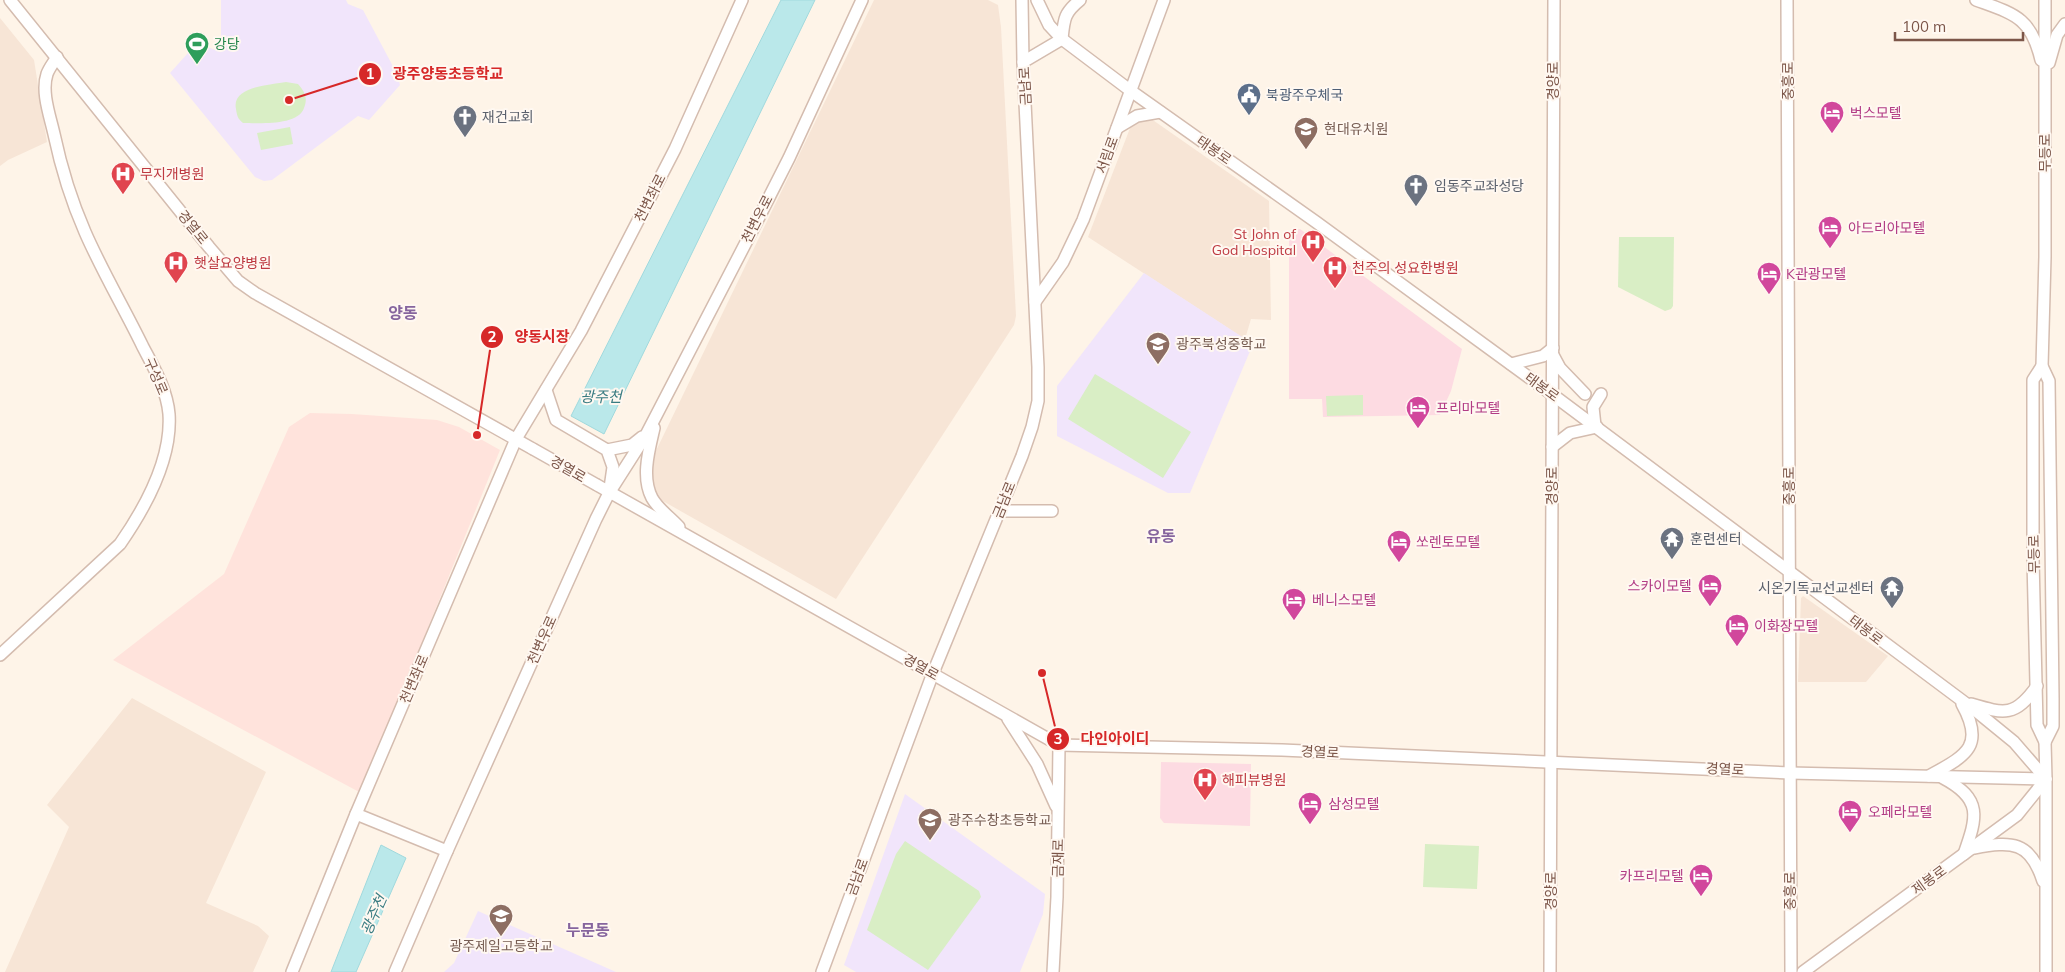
<svg xmlns="http://www.w3.org/2000/svg" width="2065" height="972" viewBox="0 0 2065 972" font-family="Mulish,'Noto Sans KR',sans-serif">
<style>
.residential{fill:#f7e5d6}
.commercial{fill:#ffe3dc}
.education{fill:#f1e5fb}
.medical{fill:#fddbe2}
.green{fill:#d9eec5}
.water{fill:#bae8ea;stroke:#a0d9dd}
.lines{fill:none;stroke-linecap:round;stroke-linejoin:round}
.tertiary-casing{stroke:#d4bcaf;stroke-width:14}
.tertiary{stroke:#fff;stroke-width:11}
.tertiary-bridge-casing{stroke:#d4bcaf;stroke-width:14;stroke-linecap:butt}
.tertiary-bridge{stroke:#fff;stroke-width:11}
.labels{text-anchor:middle;stroke-width:4;stroke-linejoin:round;paint-order:stroke}
.leisure-label{font-size:14px;fill:#27864d;stroke:#fff8f1;text-anchor:start}
.street-label{font-size:14px;fill:#7c5649;stroke:#fff8f1}
.service-label{font-size:14px;fill:#4e5e75;stroke:#fff8f1;text-anchor:start}
.hotel-label{font-size:14px;fill:#b23c85;stroke:#fff8f1;text-anchor:start}
.worship-label{font-size:14px;fill:#5b616d;stroke:#fff8f1;text-anchor:start}
.education-label{font-size:14px;fill:#785e54;stroke:#fff8f1;text-anchor:start}
.health-label{font-size:14px;fill:#be3a42;stroke:#fff8f1;text-anchor:start}
.water-label{font-size:15px;font-style:italic;fill:#3a7c82;stroke:#fff8f1}
.quarter-label{font-size:16px;font-weight:bold;fill:#86659e;stroke:#fff8f1}
.leader{fill:none;stroke:#d62828;stroke-width:2}
.callout-dot{fill:#d62828;stroke:#fff8f1;stroke-width:2}
.mark-label{font-size:15px;text-anchor:middle;font-weight:bold;fill:#fff}
.callout-label{font-size:15px;text-anchor:middle;font-weight:bold;fill:#d62828;stroke:#fff8f1;stroke-width:4;stroke-linejoin:round;paint-order:stroke}
</style>
<rect width="100%" height="100%" fill="#fef4e8"/>
<!-- residential -->
<g class="residential">
<polygon points="874,0 988,0 998,5 1001,27 1016,316 1014,325 836,599 654,496 652,459"/>
<polygon points="0,18 34,60 47,142 8,160 0,166"/>
<polygon points="1147,116 1269,201 1271,320 1251,319 1245,339 1088,237 1132,123"/>
<polygon points="1803,596 1888,656 1866,682 1798,682 1801,598"/>
<polygon points="132,698 266,772 206,903 258,926 269,936 253,972 5,972 69,827 47,805"/>
</g>
<!-- commercial -->
<polygon class="commercial" points="310,413 352,414 437,420 459,427 500,450 361,793 113,660 224,574 289,427"/>
<!-- education -->
<g class="education">
<polygon points="221,0 346,0 348,4 363,10 396,72 400,85 369,120 358,116 272,180 264,181 255,177 170,73 197,43 218,51 221,41"/>
<polygon points="1144,273 1253,344 1190,493 1168,493 1057,436 1057,386"/>
<polygon points="905,794 1045,894 1043,914 1020,972 856,972 844,965"/>
<polygon points="478,911 616,972 444,972 454,963"/>
</g>
<!-- medical -->
<g class="medical">
<polygon points="1300,229 1462,349 1451,391 1440,415 1323,417 1322,399 1289,399 1289,231"/>
<polygon points="1161,762 1251,764 1250,826 1164,823 1160,818"/>
</g>
<!-- green -->
<g class="green">
<path d="M286,82L298,84C305,92 308,98 304,108C298,126 259,123 243,123C238,119 237,116 236,109C231,86 271,85 286,82Z"/>
<polygon points="290,127 293,144 261,150 257,133"/>
<polygon points="1619,237 1674,237 1673,306 1671,309 1665,311 1618,287"/>
<polygon points="1095,374 1191,432 1163,478 1068,419"/>
<polygon points="1363,395 1363,415 1327,416 1326,396"/>
<polygon points="905,841 979,891 981,897 928,970 867,930 896,854"/>
<polygon points="1425,844 1479,846 1477,889 1423,887"/>
</g>
<!-- water -->
<g class="water">
<polygon points="781,0 815,0 604,434 571,416"/>
<polygon points="381,845 406,858 356,972 331,972"/>
</g>
<g class="lines">
<defs>
<g id="tertiary">
<polyline points="10,0 209,247 238,281 255,293 533,449"/>
<polyline points="1037,0 1049,25 1062,39 1131,91 1316,222 1553,395 1976,711 2014,742 2046,779"/>
<polyline points="1787,0 1791,972"/>
<path d="M1976,0C2014,14 2031,17 2041,60"/>
<path d="M1023,62L1062,39C1064,19 1064,13 1080,0"/>
<polyline points="2049,63 2057,35 2065,24"/>
<polyline points="1117,128 1137,116 1160,112"/>
<polyline points="1035,302 1063,262 1083,220 1164,0"/>
<polyline points="1553,355 1560,368 1585,394"/>
<polyline points="1511,364 1543,356 1553,348"/>
<polyline points="2042,366 2033,380 2033,560 2037,725 2045,742 2046,779 2046,972"/>
<polyline points="546,390 556,420 607,450 613,467 610,488"/>
<polyline points="1595,426 1593,407 1601,394"/>
<path d="M654,428C649,450 641,477 652,498C658,509 671,518 679,527"/>
<polyline points="1552,447 1570,433 1597,427"/>
<polyline points="607,450 632,445 642,437"/>
<polyline points="597,485 1059,745 1282,750 1790,773 2046,779"/>
<polyline points="1000,511 1052,511"/>
<path d="M0,655L120,544C145,508 172,458 169,414C167,390 154,368 143,347C124,308 102,271 85,232C71,200 61,167 54,134C50,116 41,92 47,74C49,68 54,62 57,57"/>
<path d="M1971,704C2005,714 2015,717 2037,686"/>
<polyline points="1008,719 1037,764 1056,806"/>
<polyline points="2045,742 2053,726 2053,698 2049,381 2042,366 2045,257 2045,0"/>
<path d="M1929,776C1965,756 1986,747 1962,704"/>
<path d="M1943,778C1983,799 1977,817 1964,854"/>
<polyline points="356,814 447,851"/>
<path d="M1974,848C2012,841 2030,841 2043,881"/>
<polyline points="292,972 356,814 516,439 581,331 658,182 675,149 742,0"/>
<polyline points="395,972 447,851 596,519 609,493 646,435 755,225 789,158 862,0"/>
<polyline points="822,972 933,673 1022,456 1032,427 1038,401 1038,367 1023,62 1022,0"/>
<polyline points="1053,972 1057,897 1059,745"/>
<polyline points="1550,972 1554,0"/>
<polyline points="1803,972 2017,815 2046,779"/>
</g>
</defs>
<!-- tertiary casing -->
<use href="#tertiary" class="tertiary-casing"/>
<!-- tertiary -->
<use href="#tertiary" class="tertiary"/>
<defs>
<polyline id="tertiary-bridge" points="533,449 597,485"/>
</defs>
<!-- tertiary-bridge casing -->
<use href="#tertiary-bridge" class="tertiary-bridge-casing"/>
<!-- tertiary-bridge -->
<use href="#tertiary-bridge" class="tertiary-bridge"/>
</g>
<!-- icons -->
<defs>
<symbol id="stadium-pin" viewBox="-11 -11 22 30"><path d="M0 17L-7.5 6A9.5 9.5 0 1 1 7.5 6Z" fill="#2e9e5b" stroke="#fff8f1"/><path d="M0-5a6.5 5 0 1 0 0 10a6.5 5 0 1 0 0-10ZM-3.5-1.8h7v3.6h-7Z" fill="#fff"/></symbol>
<symbol id="civic-pin" viewBox="-11 -11 22 30"><path d="M0 17L-7.5 6A9.5 9.5 0 1 1 7.5 6Z" fill="#5c6f8a" stroke="#fff8f1"/><path d="M-.6-6.5H3V-4.5H.6V-3L4-1V1h2V6H-6V1h2V-1L-.6-3ZM-1.2 2.5V6h2.4V2.5Z" fill="#fff"/></symbol>
<symbol id="hotel-pin" viewBox="-11 -11 22 30"><path d="M0 17L-7.5 6A9.5 9.5 0 1 1 7.5 6Z" fill="#d1479c" stroke="#fff8f1"/><path d="M-6-4.5h1.5V1H6V5H4.5V3h-9V5H-6ZM-4 0a1.8 1.8 0 1 1 3.6 0ZM.5 0V-2.5h3Q6-2.5 6 0Z" fill="#fff"/></symbol>
<symbol id="church-pin" viewBox="-11 -11 22 30"><path d="M0 17L-7.5 6A9.5 9.5 0 1 1 7.5 6Z" fill="#6b7280" stroke="#fff8f1"/><path d="M-1.2-6h2.4v3.5h3.3v2.4h-3.3V6h-2.4V-.1h-3.3v-2.4h3.3Z" fill="#fff"/></symbol>
<symbol id="school-pin" viewBox="-11 -11 22 30"><path d="M0 17L-7.5 6A9.5 9.5 0 1 1 7.5 6Z" fill="#8d6e63" stroke="#fff8f1"/><path d="M0-5L7-2L0 1L-7-2ZM-4 1L0 2.5L4 1V4Q0 6-4 4Z" fill="#fff"/></symbol>
<symbol id="hospital-pin" viewBox="-11 -11 22 30"><path d="M0 17L-7.5 6A9.5 9.5 0 1 1 7.5 6Z" fill="#e0444e" stroke="#fff8f1"/><path d="M-5-5h3v3.5h4V-5h3V5h-3V1.5h-4V5h-3Z" fill="#fff"/></symbol>
<symbol id="temple-pin" viewBox="-11 -11 22 30"><path d="M0 17L-7.5 6A9.5 9.5 0 1 1 7.5 6Z" fill="#6b7280" stroke="#fff8f1"/><path d="M0-6L5-2H3V0L6.5 2.5H4V6H1.5V3h-3V6H-4V2.5H-6.5L-3 0V-2H-5Z" fill="#fff"/></symbol>
</defs>
<g fill-rule="evenodd">
<use href="#stadium-pin" x="183" y="30" width="28" height="38"/>
<use href="#civic-pin" x="1235" y="81" width="28" height="38"/>
<use href="#hotel-pin" x="1818" y="99" width="28" height="38"/>
<use href="#church-pin" x="451" y="103" width="28" height="38"/>
<use href="#school-pin" x="1292" y="115" width="28" height="38"/>
<use href="#hospital-pin" x="109" y="160" width="28" height="38"/>
<use href="#church-pin" x="1402" y="172" width="28" height="38"/>
<use href="#hotel-pin" x="1816" y="214" width="28" height="38"/>
<use href="#hospital-pin" x="1299" y="228" width="28" height="38"/>
<use href="#hospital-pin" x="162" y="249" width="28" height="38"/>
<use href="#hospital-pin" x="1321" y="254" width="28" height="38"/>
<use href="#hotel-pin" x="1755" y="260" width="28" height="38"/>
<use href="#school-pin" x="1144" y="330" width="28" height="38"/>
<use href="#hotel-pin" x="1404" y="394" width="28" height="38"/>
<use href="#temple-pin" x="1658" y="525" width="28" height="38"/>
<use href="#hotel-pin" x="1385" y="528" width="28" height="38"/>
<use href="#hotel-pin" x="1696" y="572" width="28" height="38"/>
<use href="#temple-pin" x="1878" y="574" width="28" height="38"/>
<use href="#hotel-pin" x="1280" y="586" width="28" height="38"/>
<use href="#hotel-pin" x="1723" y="612" width="28" height="38"/>
<use href="#hospital-pin" x="1191" y="766" width="28" height="38"/>
<use href="#hotel-pin" x="1296" y="790" width="28" height="38"/>
<use href="#hotel-pin" x="1836" y="798" width="28" height="38"/>
<use href="#school-pin" x="916" y="806" width="28" height="38"/>
<use href="#hotel-pin" x="1687" y="862" width="28" height="38"/>
<use href="#school-pin" x="487" y="902" width="28" height="38"/>
</g>
<g class="labels">
<!-- leisure labels -->
<g class="leisure-label">
<text x="214" y="49">강당</text>
</g>
<!-- street labels -->
<g class="street-label">
<text transform="translate(1553 81) rotate(-90)" y="5">경양로</text>
<text transform="translate(1788 81) rotate(-90)" y="5">중흥로</text>
<text transform="translate(1025 86) rotate(-93)" y="5">금남로</text>
<text transform="translate(1214 150) rotate(35)" y="5">태봉로</text>
<text transform="translate(2045 153) rotate(-90)" y="5">무등로</text>
<text transform="translate(1107 155) rotate(-70)" y="5">서림로</text>
<text transform="translate(650 198) rotate(-63)" y="5">천변좌로</text>
<text transform="translate(757 219) rotate(-63)" y="5">천변우로</text>
<text transform="translate(193 227) rotate(51)" y="5">경열로</text>
<text transform="translate(156 376) rotate(67)" y="5">구성로</text>
<text transform="translate(1542 387) rotate(36)" y="5">태봉로</text>
<text transform="translate(568 469) rotate(30)" y="5">경열로</text>
<text transform="translate(1552 486) rotate(-90)" y="5">경양로</text>
<text transform="translate(1789 486) rotate(-90)" y="5">중흥로</text>
<text transform="translate(1004 500) rotate(-68)" y="5">금남로</text>
<text transform="translate(2034 554) rotate(-91)" y="5">무등로</text>
<text transform="translate(1866 630) rotate(38)" y="5">태봉로</text>
<text transform="translate(542 640) rotate(-66)" y="5">천변우로</text>
<text transform="translate(921 667) rotate(29)" y="5">경열로</text>
<text transform="translate(414 679) rotate(-67)" y="5">천변좌로</text>
<text transform="translate(1320 752) rotate(3)" y="5">경열로</text>
<text transform="translate(1725 769) rotate(3)" y="5">경열로</text>
<text transform="translate(1058 858) rotate(-89)" y="5">금재로</text>
<text transform="translate(857 877) rotate(-70)" y="5">금남로</text>
<text transform="translate(1929 880) rotate(-36)" y="5">제봉로</text>
<text transform="translate(1551 891) rotate(-90)" y="5">경양로</text>
<text transform="translate(1790 891) rotate(-90)" y="5">중흥로</text>
</g>
<!-- service labels -->
<g class="service-label">
<text x="1266" y="100">북광주우체국</text>
</g>
<!-- hotel labels -->
<g class="hotel-label">
<text x="1850" y="118">벅스모텔</text>
<text x="1848" y="233">아드리아모텔</text>
<text x="1786" y="279">K관광모텔</text>
<text x="1436" y="413">프리마모텔</text>
<text x="1416" y="547">쏘렌토모텔</text>
<text x="1692" y="591" text-anchor="end">스카이모텔</text>
<text x="1312" y="605">베니스모텔</text>
<text x="1754" y="631">이화장모텔</text>
<text x="1328" y="809">삼성모텔</text>
<text x="1868" y="817">오페라모텔</text>
<text x="1684" y="881" text-anchor="end">카프리모텔</text>
</g>
<!-- worship labels -->
<g class="worship-label">
<text x="482" y="122">재건교회</text>
<text x="1434" y="191">임동주교좌성당</text>
<text x="1690" y="544">훈련센터</text>
<text x="1874" y="593" text-anchor="end">시온기독교선교센터</text>
</g>
<!-- education labels -->
<g class="education-label">
<text x="1324" y="134">현대유치원</text>
<text x="1176" y="349">광주북성중학교</text>
<text x="948" y="825">광주수창초등학교</text>
<text x="501" y="951" text-anchor="middle">광주제일고등학교</text>
</g>
<!-- health labels -->
<g class="health-label">
<text x="140" y="179">무지개병원</text>
<text x="1296" y="239" text-anchor="end">St John of<tspan x="1296" dy="16">God Hospital</tspan></text>
<text x="194" y="268">햇살요양병원</text>
<text x="1352" y="273">천주의 성요한병원</text>
<text x="1222" y="785">해피뷰병원</text>
</g>
<!-- water labels -->
<g class="water-label">
<text x="601" y="402">광주천</text>
<text transform="translate(374 915) rotate(-66)" y="5">광주천</text>
</g>
<!-- quarter labels -->
<g class="quarter-label">
<text x="403" y="319">양동</text>
<text x="1161" y="542">유동</text>
<text x="588" y="936">누문동</text>
</g>
</g>
<!-- callouts -->
<path class="leader" d="M289 100L370 74M477 435L492 337M1042 673L1058 739"/>
<g class="callout-dot">
<circle cx="289" cy="100" r="5"/>
<circle cx="477" cy="435" r="5"/>
<circle cx="1042" cy="673" r="5"/>
<circle cx="370" cy="74" r="12"/>
<circle cx="492" cy="337" r="12"/>
<circle cx="1058" cy="739" r="12"/>
</g>
<g class="mark-label">
<text x="370" y="79">1</text>
<text x="492" y="342">2</text>
<text x="1058" y="744">3</text>
</g>
<g class="callout-label">
<text x="448" y="79">광주양동초등학교</text>
<text x="542" y="342">양동시장</text>
<text x="1115" y="744">다인아이디</text>
</g>
<!-- scale -->
<path d="M1895 32v8h128v-8" fill="none" stroke="#7c5649" stroke-width="2.5"/>
<text x="1902" y="32" font-size="15" fill="#7c5649" stroke="#fff8f1" stroke-width="4" paint-order="stroke">100 m</text>
</svg>
